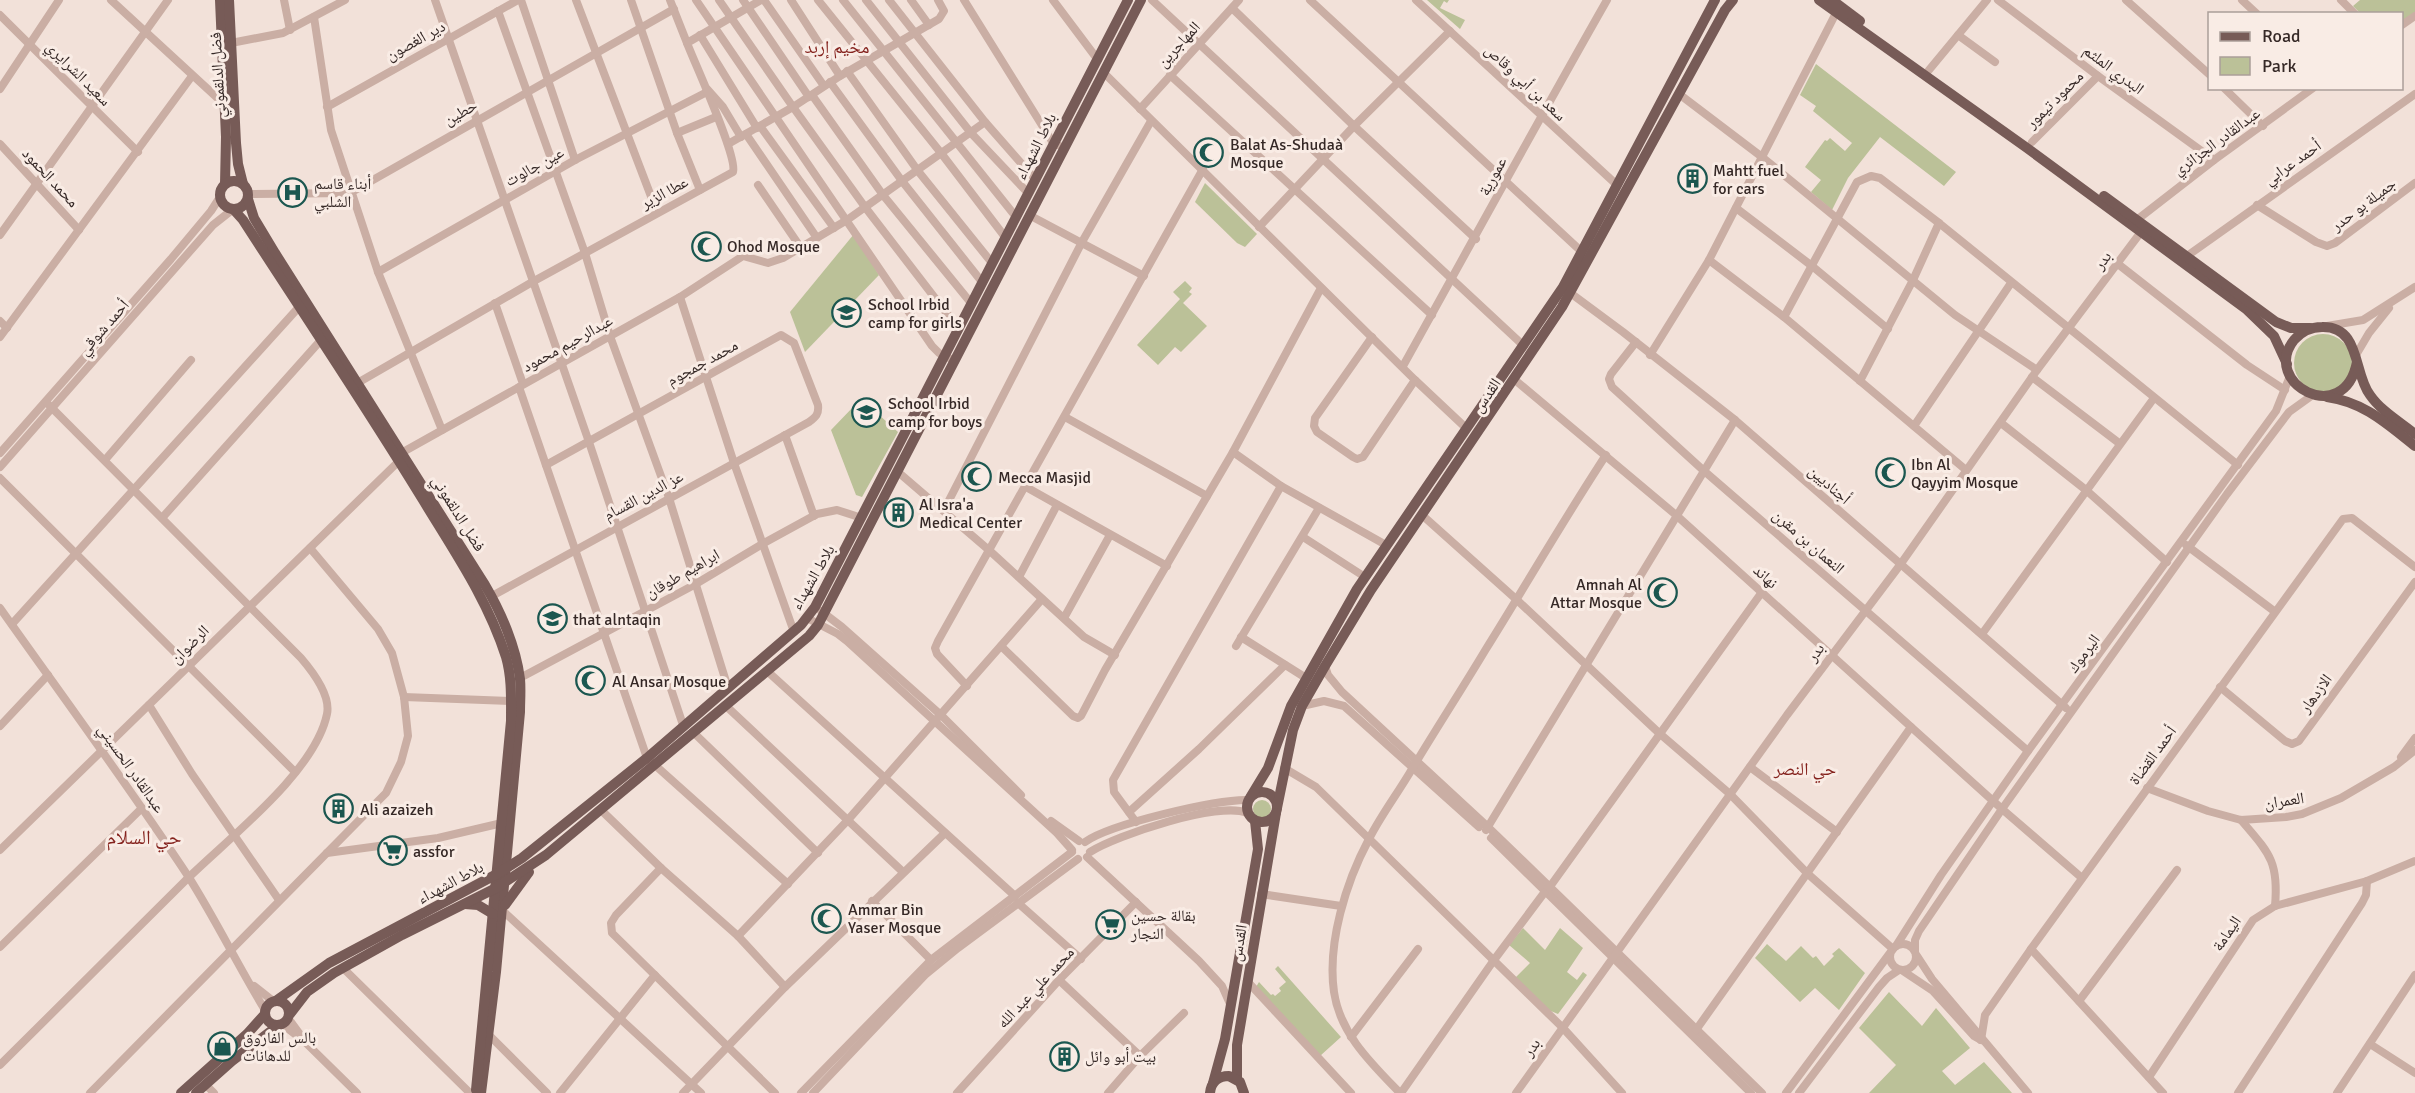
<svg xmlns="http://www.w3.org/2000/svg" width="2415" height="1093" viewBox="0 0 2415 1093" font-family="Signika,'Noto Naskh Arabic',sans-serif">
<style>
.green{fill:#bbc198}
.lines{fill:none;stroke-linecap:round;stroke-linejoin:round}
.minor{stroke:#caaea4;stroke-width:8}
.major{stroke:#775b57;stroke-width:10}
.labels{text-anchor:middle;stroke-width:6;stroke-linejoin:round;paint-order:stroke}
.street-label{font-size:16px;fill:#352826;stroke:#f9ece5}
.poi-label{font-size:16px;fill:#352826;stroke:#f9ece5;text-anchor:start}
.neighbourhood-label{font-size:18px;fill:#85231e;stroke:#f9ece5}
.quarter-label{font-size:20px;fill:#85231e;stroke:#f9ece5}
</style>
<rect width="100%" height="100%" fill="#f2e1d9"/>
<!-- green -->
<g class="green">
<polygon points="1427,0 1449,0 1447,3 1444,1 1440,8 1465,20 1460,29"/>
<polygon points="2360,0 2415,0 2415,12 2402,23 2402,14 2360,13 2353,6"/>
<polygon points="1816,64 1956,172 1944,186 1880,137 1848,178 1832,210 1811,192 1821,180 1805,167 1825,140 1827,141 1830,138 1845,151 1852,143 1813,111 1816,106 1800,95"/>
<polygon points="1205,183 1257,234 1245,247 1237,243 1195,202"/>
<polygon points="854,234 879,275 805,352 790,312"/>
<polygon points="1185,281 1192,288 1189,292 1192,294 1183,303 1207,326 1181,352 1175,347 1158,365 1137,345 1180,299 1173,292"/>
<circle cx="2323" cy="363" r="29"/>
<polygon points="855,405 861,412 868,405 898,432 862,497 856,495 831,430"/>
<circle cx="1262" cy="809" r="9"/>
<polygon points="1523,928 1545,950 1560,928 1583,948 1567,972 1577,980 1583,972 1587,975 1558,1014 1546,1009 1514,979 1530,963 1509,945"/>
<polygon points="1767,944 1786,961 1801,946 1813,958 1816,956 1824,966 1834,956 1832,954 1839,948 1865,973 1839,1010 1815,988 1800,1002 1755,958"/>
<polygon points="1278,966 1341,1037 1320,1056 1256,987 1259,982 1271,995 1273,994 1275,996 1281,991 1279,988 1286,982 1275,969"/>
<polygon points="1889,992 1922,1026 1936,1008 1970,1048 1942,1071 1955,1085 1984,1062 2012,1093 1869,1093 1896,1065 1859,1028"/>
</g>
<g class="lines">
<!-- minor -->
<g class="minor">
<polyline points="111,0 224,104"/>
<polyline points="284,0 290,30"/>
<polyline points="435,0 589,442 683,725"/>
<polyline points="521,0 575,160"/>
<polyline points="576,0 657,212"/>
<polyline points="631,0 677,133 700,190"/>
<polyline points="670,0 687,43"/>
<polyline points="696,0 932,346 939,353 955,361"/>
<polyline points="719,0 793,107 865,207 958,328"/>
<polyline points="743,0 809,97"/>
<polyline points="764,0 824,86"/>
<polyline points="791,0 840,76"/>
<polyline points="818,0 941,153 1005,237"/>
<polyline points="843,0 1016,217"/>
<polyline points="866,0 971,133 1028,193"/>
<polyline points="889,0 985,122 1035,179"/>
<polyline points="911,0 929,25"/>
<polyline points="964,0 1053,143 1058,145"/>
<polyline points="1053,0 1098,60"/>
<polyline points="1152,0 1524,346"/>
<polyline points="1310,0 1582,252"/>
<polyline points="1416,0 1617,185"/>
<polyline points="1998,0 2098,76 2214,160"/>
<polyline points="2126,0 2210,75"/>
<polyline points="2242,0 2257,14"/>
<polyline points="2341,0 2355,14"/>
<polyline points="1232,8 1354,126 1476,239"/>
<polyline points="498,11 585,253 610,336 669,498 728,688"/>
<polyline points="0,15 138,152"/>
<polyline points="314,17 331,130 378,272 442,430"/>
<polyline points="2402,25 2415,16"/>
<polyline points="700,35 757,128"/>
<polyline points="1958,35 1995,62"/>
<polyline points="231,43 283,33 345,0"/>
<polyline points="1929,70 1987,0"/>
<polyline points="847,71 918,171 992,263"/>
<polyline points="1104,73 1415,380 1466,428"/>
<polyline points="1170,75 1432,315"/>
<polyline points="830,82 902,181 982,282"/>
<polyline points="2224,88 2263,126"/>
<polyline points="0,89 59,0"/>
<polyline points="707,89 723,107 741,137"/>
<polyline points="1679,94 1762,157 1955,315 2037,370"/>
<polyline points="812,95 883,195 971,303"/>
<polyline points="327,107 518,0"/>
<polyline points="1140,109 1239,0"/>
<polyline points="760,126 834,228"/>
<polyline points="677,133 716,117"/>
<polyline points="746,134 817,238"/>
<polyline points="2032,142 2098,76"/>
<polyline points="0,144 79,230"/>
<polyline points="728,144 793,107 840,76 939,19 944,11 938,0"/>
<polyline points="758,185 801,248"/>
<polyline points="249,194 350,193 674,9"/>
<polyline points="2257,205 2316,242 2327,246 2335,243 2415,183"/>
<polyline points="1736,208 1812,266 1888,329"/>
<polyline points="1029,215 1144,276"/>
<polyline points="2138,219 2214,160 2313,88"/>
<polyline points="1259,227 1354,126 1450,31"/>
<polyline points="0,235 168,0"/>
<polyline points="2187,256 2415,94"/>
<polyline points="1709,260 1784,317 1966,470"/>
<polyline points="2118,264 2247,365 2285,390"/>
<polyline points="378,272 575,160 707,92"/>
<polyline points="1565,289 1623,332 1735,420 2066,708"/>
<polyline points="680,297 734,463 794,632"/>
<polyline points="495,303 523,384"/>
<polyline points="1784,317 1857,182 1871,176 1880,178 1939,223 2238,465"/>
<polyline points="0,321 7,328"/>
<polyline points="2327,326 2363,320 2415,287"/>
<polyline points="0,337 192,76"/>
<polyline points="1372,337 1315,418 1314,426 1317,432 1353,457 1357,459 1363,457 1415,380"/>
<polyline points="1636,342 1611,374 1609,379 1612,387 1703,470 2028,751"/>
<polyline points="1650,355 1709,260 1836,13"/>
<polyline points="2356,355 2369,333 2389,308"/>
<path d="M1403,366C1471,244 1538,121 1607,0"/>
<polyline points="2032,377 2119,443"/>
<polyline points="1515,380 1676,515 2002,809 2082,878"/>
<polyline points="1860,381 1913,280 1939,223"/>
<path d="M354,385L534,281L733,172C738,157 695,64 687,43L761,0"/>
<polyline points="519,387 647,758 788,884"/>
<polyline points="1065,417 1207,496"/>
<polyline points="2001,423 2086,490 2167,562"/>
<polyline points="1914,426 2011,283"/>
<polyline points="785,435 814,516"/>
<polyline points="403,452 680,297 743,256 768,263 783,258 847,220 985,122"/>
<polyline points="1233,452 1281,486 1386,545"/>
<polyline points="0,453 171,259 211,211 220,197"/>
<polyline points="105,460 191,360"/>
<polyline points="0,467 213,225 232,210"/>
<polyline points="898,472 990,551 1084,637 1115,655"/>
<polyline points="0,478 295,772"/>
<polyline points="1026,487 1167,566"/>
<polyline points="944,510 1082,242 1151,121"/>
<polyline points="1422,515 1517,600 1659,733 1730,794 1808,874 1893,949"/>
<polyline points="162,518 321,340"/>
<polyline points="1303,537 1365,577"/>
<polyline points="2186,545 2274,611"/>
<polyline points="1019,577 1057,505"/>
<path d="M492,596L809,422C816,417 819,414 818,405L794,343L781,335L546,465"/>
<path d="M0,608C63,697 128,785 188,876C216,920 238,966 265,1010"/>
<polyline points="821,611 842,627 942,716 1021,795"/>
<polyline points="807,618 838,634 847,641 1057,833 1072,850"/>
<polyline points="1064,618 1110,535"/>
<polyline points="12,624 299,307"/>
<polyline points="1982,634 2154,398"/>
<polyline points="1241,637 1306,678"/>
<polyline points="1001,646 1073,716 1078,718 1081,716 1105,670 1233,452 1321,288"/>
<polyline points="1236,646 1319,508"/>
<polyline points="1325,666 1328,675 1342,692 1488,827 1762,1093"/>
<polyline points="767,671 1015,896"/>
<polyline points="520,678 694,585 764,543 817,514 837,510 862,518"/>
<polyline points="967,686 937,654 935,648 938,641 1203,169"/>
<polyline points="2220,687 2285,741 2292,744 2299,741 2415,582"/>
<polyline points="404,697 511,701"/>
<polyline points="149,705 192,774 279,900"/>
<polyline points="725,705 903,872"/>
<polyline points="1302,706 1324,701 1344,706 1479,827"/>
<polyline points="0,726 48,675"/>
<polyline points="693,732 818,853"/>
<polyline points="2401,757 2415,738"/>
<polyline points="1750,767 1837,832"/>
<polyline points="1284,768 1316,787 1563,1028 1622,1093"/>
<polyline points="2147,788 2208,811 2241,820 2286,817 2302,814 2341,798 2394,767 2415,750"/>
<polyline points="601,810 661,868 738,936 785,987"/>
<polyline points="1129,812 1199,749 1285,665"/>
<path d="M2241,820C2269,853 2279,861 2275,906"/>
<polyline points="1051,821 1079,841"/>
<polyline points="1136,822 1114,792 1113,780 1281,486"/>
<polyline points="1486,830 1735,420"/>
<polyline points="1491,838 1751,1093"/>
<path d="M1085,842C1110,824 1217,799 1248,800"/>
<polyline points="0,850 399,461"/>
<path d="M1090,852C1117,835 1219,801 1247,813"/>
<polyline points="327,853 438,838 502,823"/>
<polyline points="1087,857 1199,961 1222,986 1230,1004"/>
<polyline points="661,868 616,915 611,923 612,933 775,1093"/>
<polyline points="1549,888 1762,592"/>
<polyline points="1261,894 1341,906"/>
<polyline points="872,901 931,960"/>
<polyline points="1018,903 1081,959"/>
<polyline points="503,911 701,1093"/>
<polyline points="738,936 847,821 1042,599"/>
<circle cx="1903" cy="957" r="13"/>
<polyline points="1896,946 1941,875 2028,751 2276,411 2290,376"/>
<polyline points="0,947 142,808"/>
<polyline points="2031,949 2163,1093"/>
<polyline points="1915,951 1915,940 1919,931 2002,809 2227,494 2289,412 2314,394"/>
<polyline points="1917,956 1932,979 2028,1093"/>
<polyline points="343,968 470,1093"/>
<polyline points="1903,971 1933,991 1974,1036 1981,1040"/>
<polyline points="1059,980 1140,1056"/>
<polyline points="1247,981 1351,1093"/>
<polyline points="254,986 273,1001"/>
<polyline points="2079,1001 2177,870"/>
<polyline points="288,1018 302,1037"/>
<polyline points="282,1024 304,1041 357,1093"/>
<polyline points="1696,1030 1911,727"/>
<polyline points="490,1036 547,1093"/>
<polyline points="1351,1037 1418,949"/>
<polyline points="1981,1040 1985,1015 2031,949 2343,519 2352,518 2415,567"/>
<polyline points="2370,1044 2415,1073"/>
<path d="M0,1065C61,1004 122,943 184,882C226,840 315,773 327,714C331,695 313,672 301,658L46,402"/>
<polyline points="2149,1077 2253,920 2275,906 2367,881 2415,861"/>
<polyline points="205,1084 214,1093"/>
<polyline points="90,1093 386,793 401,762 408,736 404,697 392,653 378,629 310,548"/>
<polyline points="560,1093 655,975"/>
<polyline points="683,1093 785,987 945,833"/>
<polyline points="801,1093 931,960 1072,852"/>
<polyline points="813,1093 925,975 958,948 1078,859"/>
<polyline points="957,1093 1059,980 1136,902"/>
<polyline points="1108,1093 1140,1056 1184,1013"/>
<path d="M1400,1093C1372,1064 1340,1034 1334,992C1327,943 1346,882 1369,839C1381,815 1398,793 1412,769C1436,729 1462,689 1486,649C1526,585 1564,519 1606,455"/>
<polyline points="1401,1093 1494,960 1544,893"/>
<polyline points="1516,1093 1787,715 1900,565 2037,370 2141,232"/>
<polyline points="1786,1093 1890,953"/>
<polyline points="1799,1093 1879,987 1887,978 1899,970"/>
<polyline points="2238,1093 2362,903 2366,895 2367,881"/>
<polyline points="2337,1093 2415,975"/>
</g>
<!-- major -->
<g class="major">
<polyline points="220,0 226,137 225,184"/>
<polyline points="229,0 236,143 238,164 243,184"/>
<polyline points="1819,0 2027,148 2246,309 2274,336 2287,364"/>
<polyline points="1832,0 1860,21"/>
<circle cx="234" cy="195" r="14"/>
<polyline points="2104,196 2276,322 2291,328 2310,328"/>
<path d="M248,199L254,218L275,253L485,585C501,612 516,647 520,679C521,690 520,701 520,712L496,972L481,1093"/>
<path d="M234,210L243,220C303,313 365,405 423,500C454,551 488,600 506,657C512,678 511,699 511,721L476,1090"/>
<path d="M2357,362C2344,429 2260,383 2294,340C2301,332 2311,327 2322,327C2361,326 2353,373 2370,395C2381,411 2400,422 2415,434"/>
<path d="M2327,397C2364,402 2387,424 2415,446"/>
<circle cx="1262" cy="807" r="15"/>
<polyline points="1251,796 1268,768 1291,706 1357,589 1563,287 1715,0"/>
<polyline points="1277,808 1293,730 1302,706 1325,666 1371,590 1562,307 1725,10 1733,0"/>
<polyline points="465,904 478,905 493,914"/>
<polyline points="505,905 529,872"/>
<polyline points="277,1000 329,963 497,874 522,858 647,758 801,625 815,607 1128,0"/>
<circle cx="277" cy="1013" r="12"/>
<polyline points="290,1014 307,992 334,973 402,935 496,888 546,855 767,671 809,636 818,625 1141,0"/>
<polyline points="1237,1079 1237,1045 1276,813"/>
<polyline points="1213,1083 1225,1039 1258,849 1255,821"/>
<polyline points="181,1093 247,1034 265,1014"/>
<polyline points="196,1093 232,1061 279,1025"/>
<path d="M1210,1093C1211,1082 1218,1076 1229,1076L1240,1082L1244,1093"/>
</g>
</g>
<!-- icons -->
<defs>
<symbol id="mosque-ring" viewBox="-11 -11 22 22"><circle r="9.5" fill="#f9ece5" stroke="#1b5750" stroke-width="1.5"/><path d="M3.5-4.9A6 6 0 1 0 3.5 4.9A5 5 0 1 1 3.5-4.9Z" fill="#1b5750"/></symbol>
<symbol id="building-ring" viewBox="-11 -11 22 22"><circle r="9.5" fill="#f9ece5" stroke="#1b5750" stroke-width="1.5"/><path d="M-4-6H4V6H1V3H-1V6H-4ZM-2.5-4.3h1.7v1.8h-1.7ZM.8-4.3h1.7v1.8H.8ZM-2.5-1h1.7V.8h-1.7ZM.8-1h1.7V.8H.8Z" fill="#1b5750"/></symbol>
<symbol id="hospital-ring" viewBox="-11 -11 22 22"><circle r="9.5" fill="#f9ece5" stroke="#1b5750" stroke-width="1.5"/><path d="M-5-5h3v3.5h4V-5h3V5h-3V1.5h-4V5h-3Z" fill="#1b5750"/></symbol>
<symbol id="school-ring" viewBox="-11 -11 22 22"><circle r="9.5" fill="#f9ece5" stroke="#1b5750" stroke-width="1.5"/><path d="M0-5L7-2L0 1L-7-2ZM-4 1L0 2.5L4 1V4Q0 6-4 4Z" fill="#1b5750"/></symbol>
<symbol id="supermarket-ring" viewBox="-11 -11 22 22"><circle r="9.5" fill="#f9ece5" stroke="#1b5750" stroke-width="1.5"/><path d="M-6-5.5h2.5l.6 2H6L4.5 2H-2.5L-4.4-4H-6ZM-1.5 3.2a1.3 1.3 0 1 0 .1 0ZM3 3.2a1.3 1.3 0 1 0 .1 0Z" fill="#1b5750"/></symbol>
<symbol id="shop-ring" viewBox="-11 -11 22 22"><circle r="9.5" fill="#f9ece5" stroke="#1b5750" stroke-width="1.5"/><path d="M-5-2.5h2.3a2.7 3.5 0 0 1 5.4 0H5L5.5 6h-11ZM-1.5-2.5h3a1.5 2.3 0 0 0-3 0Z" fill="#1b5750"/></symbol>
</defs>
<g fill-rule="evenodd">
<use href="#mosque-ring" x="1192" y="136" width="33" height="33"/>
<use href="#building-ring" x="1676" y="162" width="33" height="33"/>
<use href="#hospital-ring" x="276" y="176" width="33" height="33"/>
<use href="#mosque-ring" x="690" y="230" width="33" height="33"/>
<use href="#school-ring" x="830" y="296" width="33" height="33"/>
<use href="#school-ring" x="850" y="396" width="33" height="33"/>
<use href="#mosque-ring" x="1874" y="456" width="33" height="33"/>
<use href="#mosque-ring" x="960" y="460" width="33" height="33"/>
<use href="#building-ring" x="882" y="496" width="33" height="33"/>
<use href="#mosque-ring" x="1646" y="576" width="33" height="33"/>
<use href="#school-ring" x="536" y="602" width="33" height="33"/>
<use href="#mosque-ring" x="574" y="664" width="33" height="33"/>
<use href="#building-ring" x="322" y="792" width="33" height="33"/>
<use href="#supermarket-ring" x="376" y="834" width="33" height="33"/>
<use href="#mosque-ring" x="810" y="902" width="33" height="33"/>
<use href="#supermarket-ring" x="1094" y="908" width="33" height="33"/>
<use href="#shop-ring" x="206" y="1030" width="33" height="33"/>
<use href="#building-ring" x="1048" y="1040" width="33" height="33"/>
</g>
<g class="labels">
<!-- street labels -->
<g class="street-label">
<text transform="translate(415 40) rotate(-29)" y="6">دير الغصون</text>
<text transform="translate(1178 44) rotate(-48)" y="6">المهاجرين</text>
<text transform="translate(2114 69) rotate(37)" y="6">البدري الملثم</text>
<text transform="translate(79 73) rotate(45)" y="6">سعيد الشرايري</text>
<text transform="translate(217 75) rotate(-93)" y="6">فضل الدلقموني</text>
<text transform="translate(1526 82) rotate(43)" y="6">سعد بن أبي وقاص</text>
<text transform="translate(2054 99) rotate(-45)" y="6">محمود تيمور</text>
<text transform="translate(460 112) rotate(-29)" y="6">حطين</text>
<text transform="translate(2216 141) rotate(-36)" y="6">عبدالقادر الجزائري</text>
<text transform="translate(1035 146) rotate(-63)" y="6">بلاط الشهداء</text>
<text transform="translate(2292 162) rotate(-35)" y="6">أحمد عرابي</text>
<text transform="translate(534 166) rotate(-29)" y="6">عين جالوت</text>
<text transform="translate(1492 176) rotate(-62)" y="6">عمورية</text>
<text transform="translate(51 177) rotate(47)" y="6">محمد الحمود</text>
<text transform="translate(664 192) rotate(-28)" y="6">عطا الزير</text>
<text transform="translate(2363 204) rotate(-37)" y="6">جميلة بو حدر</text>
<text transform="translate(2102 260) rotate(-53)" y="6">بدر</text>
<text transform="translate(103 327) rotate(-49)" y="6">أحمد شوقي</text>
<text transform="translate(567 343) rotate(-29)" y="6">عبدالرحيم محمود</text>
<text transform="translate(702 362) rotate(-29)" y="6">محمد جمجوم</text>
<text transform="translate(1486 395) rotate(-56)" y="6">القدس</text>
<text transform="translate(1830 484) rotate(41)" y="6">أجناديين</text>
<text transform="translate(643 495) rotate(-28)" y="6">عز الدين القسام</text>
<text transform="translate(459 513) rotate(58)" y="6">فضل الدلقموني</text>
<text transform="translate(1809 541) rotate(41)" y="6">النعمان بن مقرن</text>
<text transform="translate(682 573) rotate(-30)" y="6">ابراهيم طوقان</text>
<text transform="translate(1766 576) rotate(42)" y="6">نهاند</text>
<text transform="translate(812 577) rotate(-60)" y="6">بلاط الشهداء</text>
<text transform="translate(189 644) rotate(-45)" y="6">الرضوان</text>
<text transform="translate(1815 652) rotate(-53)" y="6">بدر</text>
<text transform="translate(2083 653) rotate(-54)" y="6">اليرموك</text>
<text transform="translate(2315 693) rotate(-54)" y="6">الازدهار</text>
<text transform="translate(2152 755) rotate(-54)" y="6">أحمد القضاة</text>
<text transform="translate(132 768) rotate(55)" y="6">عبدالقادر الحسيني</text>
<text transform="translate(2284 800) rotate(-9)" y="6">العمران</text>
<text transform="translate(450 882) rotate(-28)" y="6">بلاط الشهداء</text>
<text transform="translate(2226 933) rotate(-56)" y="6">اليمامة</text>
<text transform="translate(1238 943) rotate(-81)" y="6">القدس</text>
<text transform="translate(1035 987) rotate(-47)" y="6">محمد علي عبد الله</text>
<text transform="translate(1531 1047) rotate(-54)" y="6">بدر</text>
</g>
<!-- poi labels -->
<g class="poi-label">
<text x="1230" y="150">Balat As-Shudaà<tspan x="1230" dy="18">Mosque</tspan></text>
<text x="1713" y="176">Mahtt fuel<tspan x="1713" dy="18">for cars</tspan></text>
<text x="314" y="189">أبناء قاسم<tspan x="314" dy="18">الشلبي</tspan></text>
<text x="727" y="252">Ohod Mosque</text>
<text x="868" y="310">School Irbid<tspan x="868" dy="18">camp for girls</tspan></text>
<text x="888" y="409">School Irbid<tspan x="888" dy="18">camp for boys</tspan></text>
<text x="1911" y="470">Ibn Al<tspan x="1911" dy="18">Qayyim Mosque</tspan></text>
<text x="998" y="483">Mecca Masjid</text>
<text x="919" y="510">Al Isra'a<tspan x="919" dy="18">Medical Center</tspan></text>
<text x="1642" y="590" text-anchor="end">Amnah Al<tspan x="1642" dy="18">Attar Mosque</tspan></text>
<text x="573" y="625">that alntaqin</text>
<text x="612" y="687">Al Ansar Mosque</text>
<text x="360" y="815">Ali azaizeh</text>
<text x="413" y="857">assfor</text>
<text x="848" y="915">Ammar Bin<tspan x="848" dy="18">Yaser Mosque</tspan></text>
<text x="1131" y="921">بقالة حسين<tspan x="1131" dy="18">النجار</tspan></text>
<text x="243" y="1043">بالس الفاروق<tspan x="243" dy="18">للدهانات</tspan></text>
<text x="1085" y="1062">بيت أبو وائل</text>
</g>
<!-- neighbourhood labels -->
<g class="neighbourhood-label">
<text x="837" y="53">مخيم إربد</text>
<text x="1805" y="775">حي النصر</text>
</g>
<!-- quarter labels -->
<g class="quarter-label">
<text x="144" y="844">حي السلام</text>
</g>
</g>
<!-- legend -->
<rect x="2208" y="12" width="195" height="78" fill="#f9ece5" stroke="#ab9e99" stroke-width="1.5"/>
<rect x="2220" y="32" width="30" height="9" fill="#775b57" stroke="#ab9e99" stroke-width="1.5"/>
<text x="2262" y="42" font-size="18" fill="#352826">Road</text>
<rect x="2220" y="57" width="30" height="18" fill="#bbc198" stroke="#ab9e99" stroke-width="1.5"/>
<text x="2262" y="72" font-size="18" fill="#352826">Park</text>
</svg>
